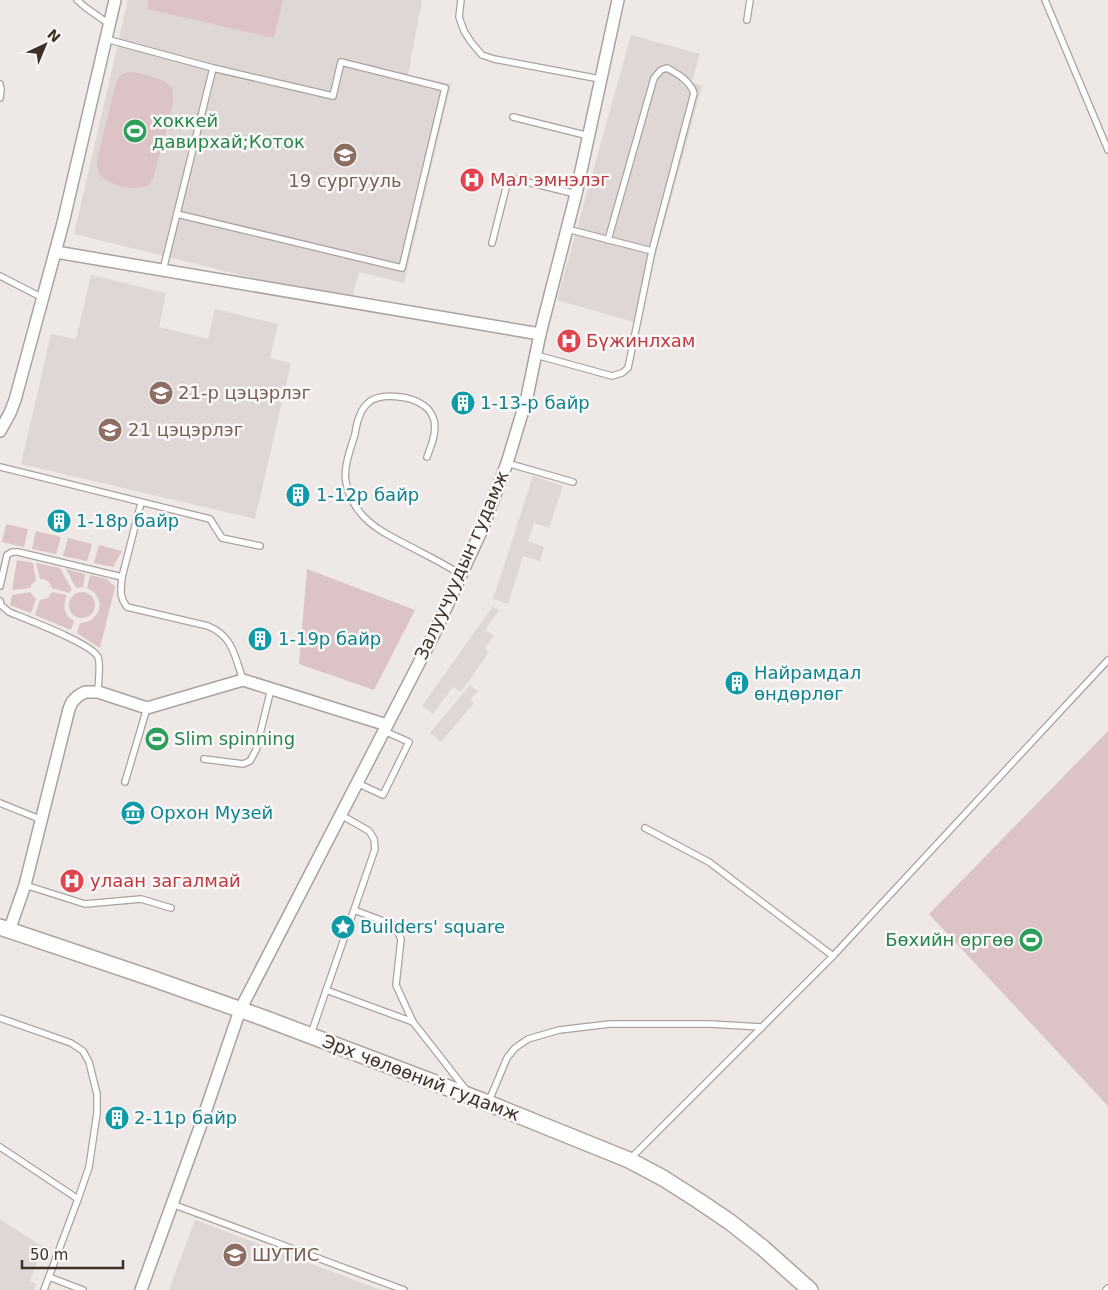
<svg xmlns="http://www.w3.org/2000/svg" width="1108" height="1290" viewBox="0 0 1108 1290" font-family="'DejaVu Sans',sans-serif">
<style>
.built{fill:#ded7d5}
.green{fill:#dcc3c5}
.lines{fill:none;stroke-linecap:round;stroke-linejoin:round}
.lane-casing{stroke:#aba29e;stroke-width:8}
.street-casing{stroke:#aba29e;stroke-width:14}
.secondary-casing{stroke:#b0a39d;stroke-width:18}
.lane{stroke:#fff;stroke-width:5.5}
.street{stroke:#fff;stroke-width:11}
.secondary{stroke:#fff;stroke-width:15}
.labels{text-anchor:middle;stroke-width:5;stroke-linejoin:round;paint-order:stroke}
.leisure-label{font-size:18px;fill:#27864d;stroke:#faf8f7;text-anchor:start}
.health-label{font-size:18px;fill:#be3a42;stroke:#faf8f7;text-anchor:start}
.education-label{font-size:18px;fill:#785e54;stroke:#faf8f7;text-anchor:start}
.culture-label{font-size:18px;fill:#0d838f;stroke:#faf8f7;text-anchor:start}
.street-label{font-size:18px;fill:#3e3027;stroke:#faf8f7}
</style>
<rect width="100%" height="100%" fill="#eee8e7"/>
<!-- built -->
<g class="built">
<polygon points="128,0 422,0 408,75 451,84 404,283 359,272 351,302 74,234"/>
<polygon points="631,35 700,54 692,82 702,86 637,323 557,300"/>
<polygon points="91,275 166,293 159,327 208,339 215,309 278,324 270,358 291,363 255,519 21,464 51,334 76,339"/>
<polygon points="533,476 563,486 549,528 534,523 528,541 544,547 540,561 523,556 508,604 493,599"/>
<polygon points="493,606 499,611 485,630 494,636 485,648 489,652 461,692 453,687 433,714 422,706"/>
<polygon points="470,685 478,691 470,700 474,703 441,742 430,733"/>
<polygon points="0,1219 43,1247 30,1281 36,1284 34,1290 0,1290"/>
<polygon points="195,1220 381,1290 169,1290"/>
</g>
<!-- green -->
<g class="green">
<polygon points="149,0 283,0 274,38 147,9"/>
<path d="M128,72C135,72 142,74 149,76C166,81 175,83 173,103L154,175C153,178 151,182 148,185C137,193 102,184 98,171C97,168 97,163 97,159L116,83L120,76Z"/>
<polygon points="6,524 28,529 24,547 2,542"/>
<polygon points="36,531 61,537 56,554 32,549"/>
<polygon points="68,538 92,544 87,561 63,556"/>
<polygon points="99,545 122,551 113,567 94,563"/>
<polygon points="17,560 33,563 36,580 32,584 30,588 12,590"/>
<path d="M36,563L60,568L72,590L69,593L52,588C50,582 47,579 40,579Z"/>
<polygon points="66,569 85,574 83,587 76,588"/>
<polygon points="307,569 415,610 374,690 299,664"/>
<path d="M90,575L107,579L115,587L100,648L77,633L80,623C102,622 107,597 87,588Z"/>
<circle cx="82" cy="605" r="13"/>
<polygon points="31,592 32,595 36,599 31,613 10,605 12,595"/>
<path d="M52,592L67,595C62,606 64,615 74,621L71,630L35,615L40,600L48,598Z"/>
<polygon points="1108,731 1108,1106 929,914"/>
</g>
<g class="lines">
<defs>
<g id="lane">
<polyline points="77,0 85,7 109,24"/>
<polyline points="461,0 459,17 464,31 471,42 482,55 494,59 600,79"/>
<polyline points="1045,0 1108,150"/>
<polyline points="747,20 750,0"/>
<polyline points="106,39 213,68 333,96 341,62 445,88 402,268 177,214"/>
<polyline points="0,84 1,89 0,98"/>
<polyline points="513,117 589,136"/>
<path d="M608,240L654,78L661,70L667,68C679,75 689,80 694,93L652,251"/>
<polyline points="492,243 508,180 511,178 576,194"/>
<polyline points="163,270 213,68"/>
<polyline points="0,276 43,298"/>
<polyline points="536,355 612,376 622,373 628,368 652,251 567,229"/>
<path d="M427,457C431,446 437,432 434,420C432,414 428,408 423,405C411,396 380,392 368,403C365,406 361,411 360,415C357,421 356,428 355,434C351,448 343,467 346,482C348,494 355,507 363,516C376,530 394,538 411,547C428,556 445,564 461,575"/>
<polyline points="507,463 573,482"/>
<polyline points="0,467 210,519 222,538 260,546"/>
<polyline points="122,577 141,503"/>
<path d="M0,586L7,555L12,552H18L122,577C121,589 119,597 127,607L208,626C233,636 235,657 243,680"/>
<path d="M0,601L1,605L9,612C26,619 91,643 98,657C101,665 98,683 98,692"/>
<polyline points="204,759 243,764 250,761 256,750 271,689"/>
<polyline points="125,782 147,708"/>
<polyline points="357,783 383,795 409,742 384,731"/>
<polyline points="0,803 42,820"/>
<polyline points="645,828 709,862 833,956"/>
<polyline points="25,885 85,904 141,899 171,908"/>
<polyline points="354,910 394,925 401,939 396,985 413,1022"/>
<polyline points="326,990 413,1022 467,1091"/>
<polyline points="0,1018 71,1043 83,1051 89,1062 97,1094 97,1113 89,1167 78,1199 44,1290"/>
<polyline points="311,1034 375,849 374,839 369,831 341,815"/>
<polyline points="488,1103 507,1058 515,1048 528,1039 559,1030 610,1024 710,1024 762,1027"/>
<polyline points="0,1147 78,1199"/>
<polyline points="629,1160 833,956 1108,660"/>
<polyline points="172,1204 404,1290"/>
<polyline points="49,1277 83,1290"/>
<polyline points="1106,1290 1108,1288"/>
</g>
<g id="street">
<polyline points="56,252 540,334"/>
<polyline points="0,431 10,413 15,400 63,223 115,0"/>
<polyline points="9,931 25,885 69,709 72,702 78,696 85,692 98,692 147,708 243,680 387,725"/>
<polyline points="141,1290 199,1130 240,1010 433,636 483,527 507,463 527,397 540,334 576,194 618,0"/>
</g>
<polyline id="secondary" points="0,927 151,978 264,1018 488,1103 629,1160 663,1178 699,1201 730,1222 763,1248 810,1290"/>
</defs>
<!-- lane casing -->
<use href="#lane" class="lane-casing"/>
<!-- street casing -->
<use href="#street" class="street-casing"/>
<!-- secondary casing -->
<use href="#secondary" class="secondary-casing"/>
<!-- lane -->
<use href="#lane" class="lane"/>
<!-- street -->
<use href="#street" class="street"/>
<!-- secondary -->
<use href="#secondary" class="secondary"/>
</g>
<!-- icons -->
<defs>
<symbol id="stadium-disc" viewBox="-11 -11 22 22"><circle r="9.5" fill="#2e9e5b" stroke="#faf8f7"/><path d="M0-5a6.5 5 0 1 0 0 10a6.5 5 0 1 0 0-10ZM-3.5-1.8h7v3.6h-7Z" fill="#fff"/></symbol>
<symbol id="school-disc" viewBox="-11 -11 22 22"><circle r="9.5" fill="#8d6e63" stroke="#faf8f7"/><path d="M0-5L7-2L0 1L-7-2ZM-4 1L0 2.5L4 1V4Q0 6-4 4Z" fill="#fff"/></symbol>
<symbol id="hospital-disc" viewBox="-11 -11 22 22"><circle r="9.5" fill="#e0444e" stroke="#faf8f7"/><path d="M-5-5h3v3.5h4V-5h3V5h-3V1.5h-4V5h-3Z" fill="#fff"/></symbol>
<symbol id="building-disc" viewBox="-11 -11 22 22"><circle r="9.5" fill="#0f9aa8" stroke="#faf8f7"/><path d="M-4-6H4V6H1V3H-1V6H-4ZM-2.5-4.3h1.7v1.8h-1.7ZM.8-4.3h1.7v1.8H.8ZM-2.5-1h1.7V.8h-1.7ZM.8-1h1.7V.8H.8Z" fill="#fff"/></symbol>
<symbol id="museum-disc" viewBox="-11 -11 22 22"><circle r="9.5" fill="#0f9aa8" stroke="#faf8f7"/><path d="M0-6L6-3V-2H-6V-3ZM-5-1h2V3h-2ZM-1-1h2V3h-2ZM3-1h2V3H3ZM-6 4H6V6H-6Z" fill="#fff"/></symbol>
<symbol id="sight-disc" viewBox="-11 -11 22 22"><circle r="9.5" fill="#0f9aa8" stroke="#faf8f7"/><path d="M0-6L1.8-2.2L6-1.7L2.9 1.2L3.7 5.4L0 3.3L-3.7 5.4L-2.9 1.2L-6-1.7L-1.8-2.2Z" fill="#fff"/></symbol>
<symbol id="university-disc" viewBox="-11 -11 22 22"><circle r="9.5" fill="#8d6e63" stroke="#faf8f7"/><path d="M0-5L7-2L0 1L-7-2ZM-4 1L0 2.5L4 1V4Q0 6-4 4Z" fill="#fff"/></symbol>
</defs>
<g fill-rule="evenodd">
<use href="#stadium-disc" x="121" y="117" width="28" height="28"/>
<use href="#school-disc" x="331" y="141" width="28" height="28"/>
<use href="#hospital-disc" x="458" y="166" width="28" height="28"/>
<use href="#hospital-disc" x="555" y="327" width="28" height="28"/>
<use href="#school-disc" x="147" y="379" width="28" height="28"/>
<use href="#building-disc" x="449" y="389" width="28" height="28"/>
<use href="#school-disc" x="96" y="416" width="28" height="28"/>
<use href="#building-disc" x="284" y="481" width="28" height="28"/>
<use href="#building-disc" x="45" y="507" width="28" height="28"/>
<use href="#building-disc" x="246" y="625" width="28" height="28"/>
<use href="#building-disc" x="723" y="669" width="28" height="28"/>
<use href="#stadium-disc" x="143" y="725" width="28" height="28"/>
<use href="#museum-disc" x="119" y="799" width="28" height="28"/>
<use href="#hospital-disc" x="58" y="867" width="28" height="28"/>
<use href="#sight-disc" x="329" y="913" width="28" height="28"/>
<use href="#stadium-disc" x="1017" y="926" width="28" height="28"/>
<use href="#building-disc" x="103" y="1104" width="28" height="28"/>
<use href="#university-disc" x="221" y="1241" width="28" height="28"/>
</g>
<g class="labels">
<!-- leisure labels -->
<g class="leisure-label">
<text x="152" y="127">хоккей<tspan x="152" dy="21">давирхай;Коток</tspan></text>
<text x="174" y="745">Slim spinning</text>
<text x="1014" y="946" text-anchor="end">Бөхийн өргөө</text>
</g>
<!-- health labels -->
<g class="health-label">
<text x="490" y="186">Мал эмнэлэг</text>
<text x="586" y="347">Бүжинлхам</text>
<text x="90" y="887">улаан загалмай</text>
</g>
<!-- education labels -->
<g class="education-label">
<text x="345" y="187" text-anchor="middle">19 сургууль</text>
<text x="178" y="399">21-р цэцэрлэг</text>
<text x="128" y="436">21 цэцэрлэг</text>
<text x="252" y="1261">ШУТИС</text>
</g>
<!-- culture labels -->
<g class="culture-label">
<text x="480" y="409">1-13-р байр</text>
<text x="316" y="501">1-12р байр</text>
<text x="76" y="527">1-18р байр</text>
<text x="278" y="645">1-19р байр</text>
<text x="754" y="679">Найрамдал<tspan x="754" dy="21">өндөрлөг</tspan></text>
<text x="150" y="819">Орхон Myзей</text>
<text x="360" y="933">Builders' square</text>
<text x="134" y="1124">2-11р байр</text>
</g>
<!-- street labels -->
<g class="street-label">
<text transform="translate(462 565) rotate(-66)" y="6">Залуучуудын гудамж</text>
<text transform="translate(421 1078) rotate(21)" y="6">Эрх чөлөөний гудамж</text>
</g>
</g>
<!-- north arrow -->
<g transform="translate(45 45) rotate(44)" stroke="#faf8f7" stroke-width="4" paint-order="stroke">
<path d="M0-4L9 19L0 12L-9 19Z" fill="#3e3027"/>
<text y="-8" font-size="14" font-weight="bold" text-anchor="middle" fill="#3e3027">N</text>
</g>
<!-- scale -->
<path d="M22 1260v8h101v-8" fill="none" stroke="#3e3027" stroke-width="2.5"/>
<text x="30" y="1260" font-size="15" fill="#3e3027" stroke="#faf8f7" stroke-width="4" paint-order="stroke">50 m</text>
</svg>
